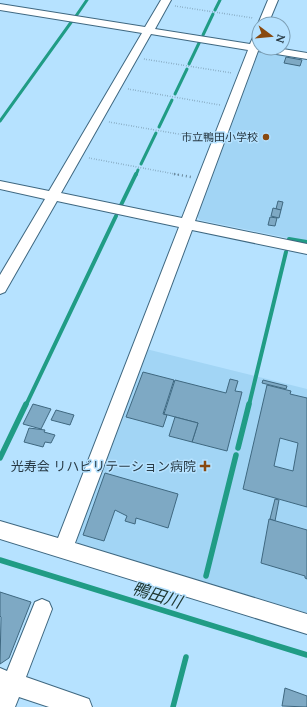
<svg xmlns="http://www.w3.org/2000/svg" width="307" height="707" viewBox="0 0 307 707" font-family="Lora,'Noto Sans JP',serif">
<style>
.built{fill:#a2d5f5}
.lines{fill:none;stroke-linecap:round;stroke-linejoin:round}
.stream-far2{stroke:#209c85;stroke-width:3}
.stream-far1{stroke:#209c85;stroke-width:4}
.stream{stroke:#209c85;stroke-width:5.5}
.building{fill:#7ea9c4;stroke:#3f6880;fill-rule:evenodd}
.minor-casing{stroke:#3f6881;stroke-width:2}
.path-far1{stroke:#688699;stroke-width:1.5;stroke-dasharray:0.5 2;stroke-linecap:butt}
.path{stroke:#688699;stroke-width:2.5;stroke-dasharray:1 3;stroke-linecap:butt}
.minor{fill:#fff;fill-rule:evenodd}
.poi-dot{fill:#88490f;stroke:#b6e2ff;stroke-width:1.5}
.labels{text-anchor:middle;stroke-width:3;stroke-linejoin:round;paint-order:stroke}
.far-poi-label{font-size:11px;fill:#283a45;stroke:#b6e2ff;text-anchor:end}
.poi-label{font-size:13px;fill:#283a45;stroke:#b6e2ff;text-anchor:end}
.near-water-label{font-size:17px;font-style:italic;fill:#203933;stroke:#b6e2ff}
</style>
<rect width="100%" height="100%" fill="#b6e2ff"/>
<!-- built -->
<g class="built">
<polygon points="259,51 307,59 307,242 200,220 196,216"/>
<polygon points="146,349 307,389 307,613 73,542"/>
</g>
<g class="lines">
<!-- stream-far2 -->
<g class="stream-far2">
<polyline points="215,10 220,0"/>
<polyline points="76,16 87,0"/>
<polyline points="203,35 213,14"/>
<polyline points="189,64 200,41"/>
<polyline points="175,94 187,69"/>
<polyline points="0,121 72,21"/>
<polyline points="159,127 172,100"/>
<polyline points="141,164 156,133"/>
<polyline points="136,175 138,170"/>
</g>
<!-- stream-far1 -->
<g class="stream-far1">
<polyline points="121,205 136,174"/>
<polyline points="289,239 307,242"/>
<polyline points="26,405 116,216"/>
<polyline points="249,405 286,252"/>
</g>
<!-- stream -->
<g class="stream">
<polyline points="238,448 249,404"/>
<polyline points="0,458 26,404"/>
<polyline points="0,560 307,655"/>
<polyline points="206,576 236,455"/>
<polyline points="173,707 186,657"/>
</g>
</g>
<!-- building -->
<g class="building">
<polygon points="286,57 302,60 300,66 284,63"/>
<polygon points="278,201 283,202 281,210 276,209"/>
<polygon points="273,208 281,210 279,218 271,216"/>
<polygon points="270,217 277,218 275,226 268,225"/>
<polygon points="143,372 174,380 163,414 167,415 163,427 126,417"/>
<polygon points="230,379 238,381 235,391 242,392 227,451 192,442 198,423 164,414 175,380 226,393"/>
<polygon points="263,380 287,386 286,389 262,383"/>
<path d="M267,385L291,391L290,394L307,398V507L243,489ZM280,438L298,443L293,471L274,466Z"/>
<polygon points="33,404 51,409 41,429 23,424"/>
<polygon points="56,410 74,415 70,425 51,420"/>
<polygon points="175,417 198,423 192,442 169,436"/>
<polygon points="29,428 45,430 44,432 55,435 51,443 45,442 43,447 24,442"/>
<polygon points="105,473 178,494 168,528 136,518 135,524 125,521 127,516 115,510 104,541 83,535"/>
<polygon points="275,499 279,500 275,521 270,519"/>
<polygon points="269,519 307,530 307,579 305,578 305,576 261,563"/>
<polygon points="0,592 31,602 9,658 0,664 1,617 0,616"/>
<polygon points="285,688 307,696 307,707 282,706"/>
</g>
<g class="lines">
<defs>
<g id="minor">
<path d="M161,0H171L155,29L250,44L255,33L259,32V48H277L307,53V59L258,51L195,221L307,244V254L192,230L75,543L307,614V634L0,539V521L58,538L179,227L57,201L5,292L0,294V275L45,199L0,189V181L49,191L142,33L0,10V4L145,27ZM151,34L248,50L182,218L61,193Z"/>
<polygon points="268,0 278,0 268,24 259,24 259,26 258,24"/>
<polygon points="42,599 49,602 52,609 26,677 89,699 92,707 49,707 19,697 15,707 0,707 0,668 7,671 35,602"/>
</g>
</defs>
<!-- minor casing -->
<use href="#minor" class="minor-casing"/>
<!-- path-far1 -->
<g class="path-far1">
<polyline points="175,6 253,18"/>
<polyline points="144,59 232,73"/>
<polyline points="128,89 220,105"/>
<polyline points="109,122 207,139"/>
<polyline points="89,158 180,175"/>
</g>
<!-- path -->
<polyline class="path" points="174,174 191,177"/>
<!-- minor -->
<use href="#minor" class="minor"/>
</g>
<!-- markers -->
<g class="poi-dot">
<circle cx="266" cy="137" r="4"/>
<path d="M203 460h4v4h4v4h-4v4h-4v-4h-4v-4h4z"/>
</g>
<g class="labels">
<!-- far-poi labels -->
<g class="far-poi-label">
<text x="258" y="141">市立鴨田小学校</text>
</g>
<!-- poi labels -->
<g class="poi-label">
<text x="196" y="471">光寿会 リハビリテーション病院</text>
</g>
<!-- near-water labels -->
<g class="near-water-label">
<text transform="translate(157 595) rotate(17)" y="6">鴨田川</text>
</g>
</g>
<!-- north arrow -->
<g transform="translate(271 36) rotate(106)"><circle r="19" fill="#b6e2ff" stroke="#7d9fb5"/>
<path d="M0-3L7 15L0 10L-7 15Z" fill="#88490f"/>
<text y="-6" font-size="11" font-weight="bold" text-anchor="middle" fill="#283a45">N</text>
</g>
</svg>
